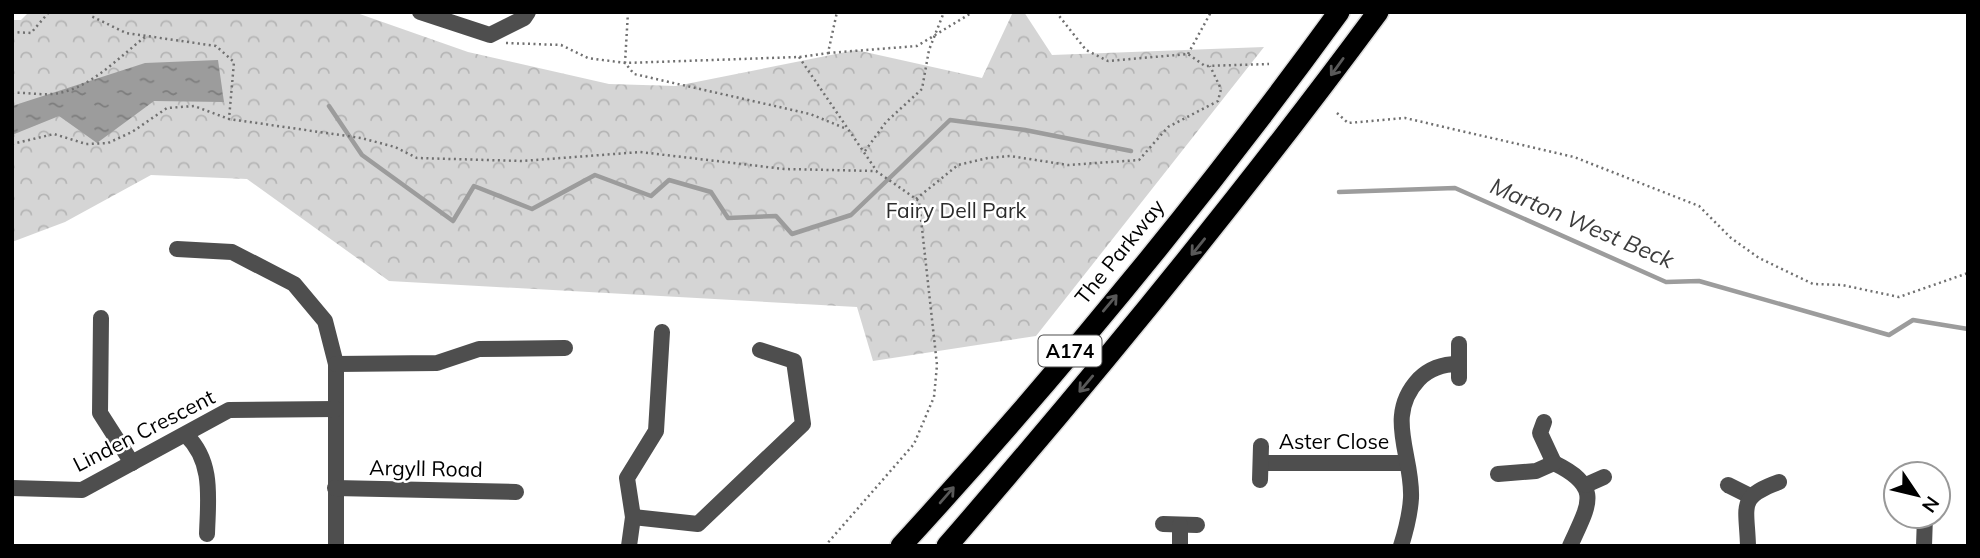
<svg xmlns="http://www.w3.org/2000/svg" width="1980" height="558" viewBox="0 0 1980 558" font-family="Mulish,sans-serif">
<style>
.park{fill:url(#park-crowns)}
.water{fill:url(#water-ripples)}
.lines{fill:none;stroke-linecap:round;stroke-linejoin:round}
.stream{stroke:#9c9c9c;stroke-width:4.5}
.highway-casing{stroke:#dbdbdb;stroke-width:24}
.path{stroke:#707070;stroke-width:2.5;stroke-dasharray:2 3.5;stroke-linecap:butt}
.minor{stroke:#4e4e4e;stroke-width:16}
.highway{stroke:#000;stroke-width:21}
.oneway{stroke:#595959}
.labels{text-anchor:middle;stroke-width:5;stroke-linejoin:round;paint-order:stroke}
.shield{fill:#fff;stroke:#4c4c4c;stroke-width:2}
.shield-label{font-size:19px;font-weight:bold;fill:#000}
.park-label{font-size:21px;fill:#2c2c2c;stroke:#fff}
.street-label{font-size:21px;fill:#000;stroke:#fff}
.water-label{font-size:23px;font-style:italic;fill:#3d3d3d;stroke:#fff}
</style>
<defs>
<pattern id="park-crowns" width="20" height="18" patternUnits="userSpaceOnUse" patternTransform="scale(1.75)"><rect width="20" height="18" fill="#d5d5d5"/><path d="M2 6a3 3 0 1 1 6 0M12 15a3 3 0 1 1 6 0" fill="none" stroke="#b5b5b5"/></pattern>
<pattern id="water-ripples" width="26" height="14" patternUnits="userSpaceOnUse" patternTransform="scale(1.75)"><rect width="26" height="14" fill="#9c9c9c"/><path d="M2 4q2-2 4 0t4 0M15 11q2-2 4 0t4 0" fill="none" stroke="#7d7d7d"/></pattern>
</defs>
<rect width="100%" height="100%" fill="#fff"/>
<!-- park -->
<polygon class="park" points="29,12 354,12 468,52 609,84 676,86 856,50 982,78 1013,12 1024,12 1052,55 1264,47 1036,336 873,361 857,307 389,281 247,179 151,175 65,222 12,242 12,20 21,20"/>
<!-- water -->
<polygon class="water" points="218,60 224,102 154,101 97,143 59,116 12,135 12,106 145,63"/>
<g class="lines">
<!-- stream -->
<g class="stream">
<polyline points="329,106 362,155 453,221 474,186 532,209 595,175 651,196 669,180 711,192 728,218 776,216 792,234 851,215 950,120 1025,130 1131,151"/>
<polyline points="1339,192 1455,188 1666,282 1699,281 1889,335 1913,320 1968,329"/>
</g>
<defs>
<g id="highway">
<path d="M901,546C1056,377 1204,198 1339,12"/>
<path d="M947,546C1097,373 1242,196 1378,12"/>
</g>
</defs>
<!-- highway casing -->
<use href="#highway" class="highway-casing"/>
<!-- path -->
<g class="path">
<polyline points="91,12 91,16 126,33 216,46 234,62 229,119"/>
<polyline points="628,12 625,63 634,74 810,114 847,129"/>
<polyline points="1056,12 1086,50 1108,61 1188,54 1205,66 1269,64"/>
<polyline points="12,32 31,33 49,12"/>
<polyline points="506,43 561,45 588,58 625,63 799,57 828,53 837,12"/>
<polyline points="828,53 917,46 973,12"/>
<polyline points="1188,54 1211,12"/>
<polyline points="799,57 876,170"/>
<path d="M12,93C26,92 38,95 51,94C87,92 118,58 145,37"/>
<polyline points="1337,113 1348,123 1405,118 1574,157 1699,206 1731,238 1759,258 1813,284 1842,285 1899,297 1968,273"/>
<polyline points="12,144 54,134 86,144 108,143 132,132 167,108 194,106 229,119 361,138 395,147 417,158 522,161 640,152 784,169 876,171 919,201 937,365 934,397 914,444 825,546"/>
<polyline points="865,151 886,122 922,89 929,50 944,12"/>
<polyline points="916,199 958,165 988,158 1010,156 1068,165 1139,160 1168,127 1218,101 1221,89 1210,66"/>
</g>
<!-- minor -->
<g class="minor">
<polyline points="420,12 490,35 524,18 528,12"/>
<polyline points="177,249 232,252 294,284 325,321 336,364 336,546"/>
<polyline points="101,318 100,413 132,463"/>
<polyline points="336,364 437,363 479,349 565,348"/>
<polyline points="1459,378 1459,344"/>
<polyline points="1544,422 1540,433 1554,463"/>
<path d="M186,435C214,462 208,499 207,534"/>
<polyline points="1262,463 1407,463"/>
<path d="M1554,463C1603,487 1589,504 1570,546"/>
<polyline points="1498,474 1536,471 1554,463"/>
<polyline points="1260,480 1261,446"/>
<polyline points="1586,485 1604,477"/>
<polyline points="1728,485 1750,496"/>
<polyline points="12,488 82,490 229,410 336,409"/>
<polyline points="335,488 516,492"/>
<polyline points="1892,489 1896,489"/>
<polyline points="633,517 698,524 803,424 794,361 760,350"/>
<polyline points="1163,524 1197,525"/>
<polyline points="629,546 633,517 627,478 656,431 662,332"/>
<polyline points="1180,546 1180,525"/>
<path d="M1401,546C1406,530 1410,515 1411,498C1413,455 1384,416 1419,379C1430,368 1443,364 1458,364"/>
<path d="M1748,546C1747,506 1737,497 1779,482"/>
<polyline points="1924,546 1925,516"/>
</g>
<!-- highway -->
<use href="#highway" class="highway"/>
</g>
<!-- one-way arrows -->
<defs><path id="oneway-shaft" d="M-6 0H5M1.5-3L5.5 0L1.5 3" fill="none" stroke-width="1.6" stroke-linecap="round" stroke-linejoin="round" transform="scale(1.75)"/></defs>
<g class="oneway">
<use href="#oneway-shaft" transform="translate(1337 67) rotate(126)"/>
<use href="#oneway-shaft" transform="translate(1198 247) rotate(129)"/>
<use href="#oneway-shaft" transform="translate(1110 303) rotate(-50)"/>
<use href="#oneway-shaft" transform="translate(1086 384) rotate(130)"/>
<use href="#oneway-shaft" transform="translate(947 495) rotate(-49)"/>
</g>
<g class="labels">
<!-- shield labels -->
<rect class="shield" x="1038.5" y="335.5" width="63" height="31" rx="5"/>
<g class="shield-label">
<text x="1070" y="358">A174</text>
</g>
<!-- park labels -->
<g class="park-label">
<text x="956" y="218">Fairy Dell Park</text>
</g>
<!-- street labels -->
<g class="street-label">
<text transform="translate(1120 252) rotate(-51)" y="7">The Parkway</text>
<text transform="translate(144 431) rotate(-27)" y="7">Linden Crescent</text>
<text x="1334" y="449">Aster Close</text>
<text transform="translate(426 469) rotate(1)" y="7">Argyll Road</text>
</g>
<!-- water labels -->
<g class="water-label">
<text transform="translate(1582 223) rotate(23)" y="8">Marton West Beck</text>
</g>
</g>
<!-- border -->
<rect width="1980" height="558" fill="none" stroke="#000000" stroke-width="28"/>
<!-- north arrow -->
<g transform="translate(1917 495) rotate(125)"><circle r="33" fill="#ffffff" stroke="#999999" stroke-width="2"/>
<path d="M0-5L12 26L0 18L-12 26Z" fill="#000000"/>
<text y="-10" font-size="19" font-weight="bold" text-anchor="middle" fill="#000000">N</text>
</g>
</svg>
